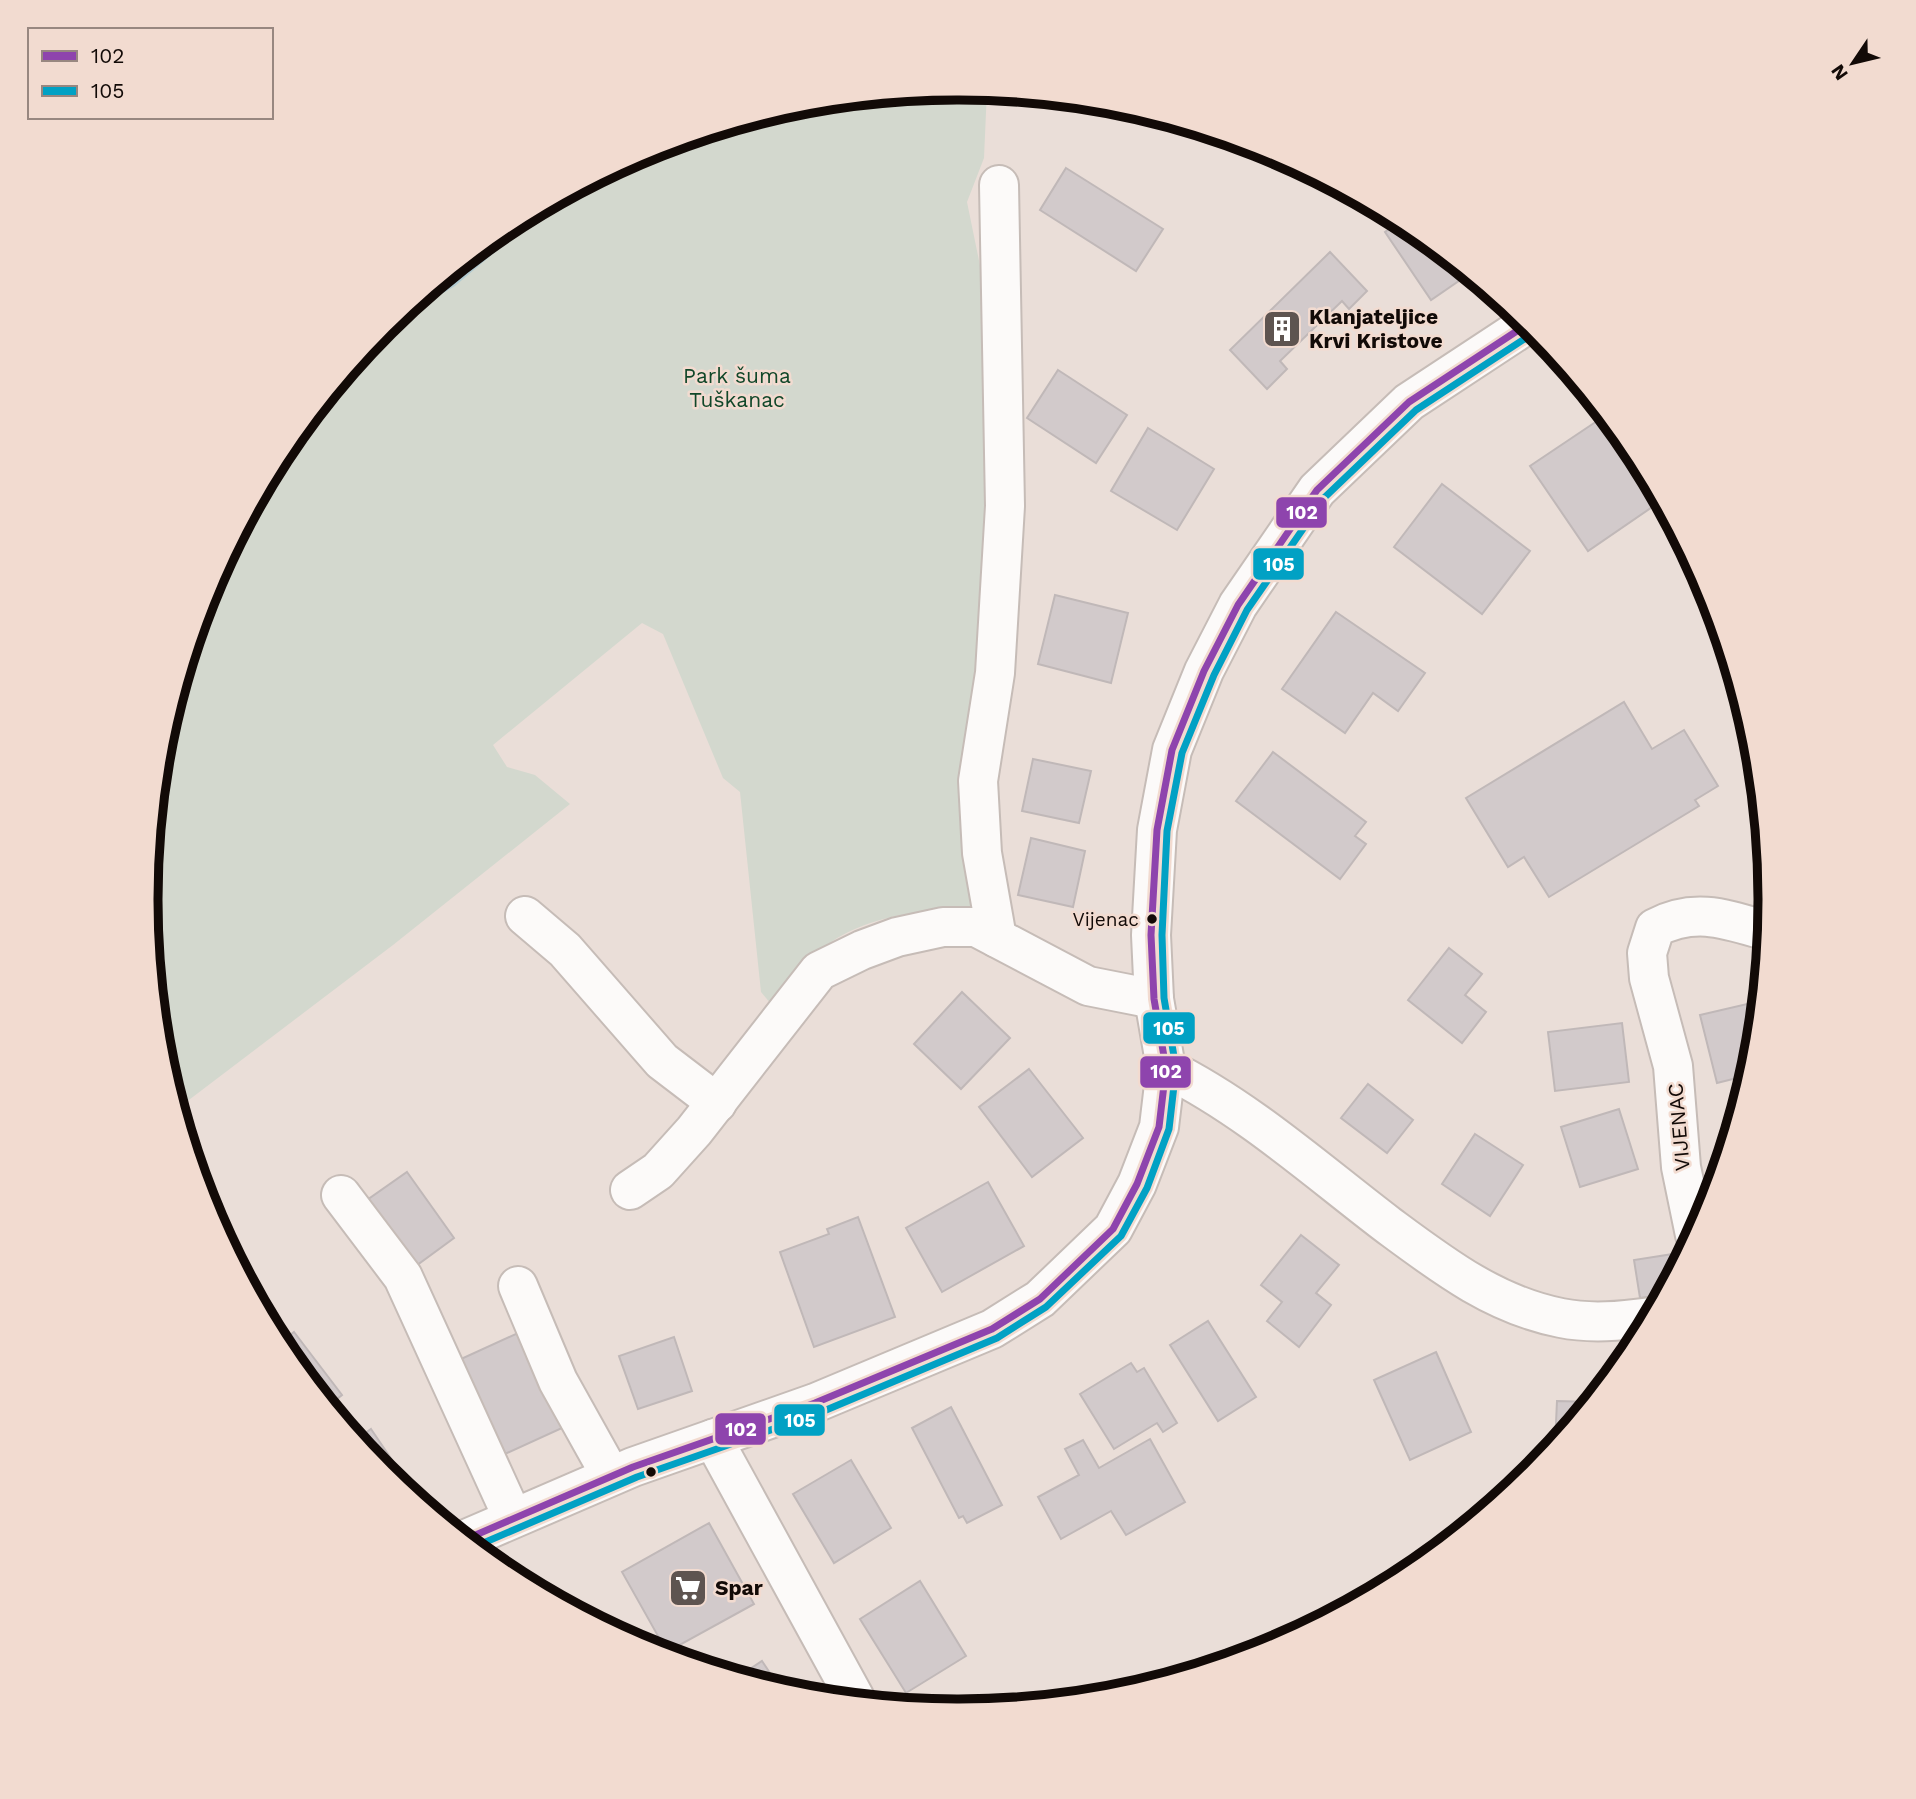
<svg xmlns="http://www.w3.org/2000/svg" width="1916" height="1799" viewBox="0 0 1916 1799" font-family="'Work Sans',sans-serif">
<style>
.green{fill:#d3d8ce}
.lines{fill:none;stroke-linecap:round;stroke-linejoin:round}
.stream{stroke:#b1cad0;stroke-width:10}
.building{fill:#d2cacb;stroke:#c0b8b8;stroke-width:2}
.minor-casing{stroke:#c6bcb7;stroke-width:42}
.minor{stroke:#fcfaf9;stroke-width:38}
.bus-1-casing{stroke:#f2dbd0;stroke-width:12}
.bus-2-casing{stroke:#f2dbd0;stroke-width:12}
.bus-1{stroke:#8e44ad;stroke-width:7}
.bus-2{stroke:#01a1c4;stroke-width:7}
.bus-dot{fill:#120a07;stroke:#f2dbd0;stroke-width:2.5}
.labels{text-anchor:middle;stroke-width:5;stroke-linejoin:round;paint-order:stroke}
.bus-label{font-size:19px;fill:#120a07;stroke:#f2dbd0;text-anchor:end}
.poi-label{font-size:21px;font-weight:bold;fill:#120a07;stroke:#f2dbd0;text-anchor:start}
.park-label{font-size:21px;fill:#114729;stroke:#f2dbd0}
.street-label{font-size:21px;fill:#120a07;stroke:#f2dbd0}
.rim{fill:none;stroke:#120a07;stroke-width:9}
.line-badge{stroke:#f2dbd0;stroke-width:2.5}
.badge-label{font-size:19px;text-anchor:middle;font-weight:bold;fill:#fff}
</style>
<rect width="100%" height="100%" fill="#eaded8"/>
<!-- green -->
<path class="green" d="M958,88L987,90L984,158L967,202L984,285L994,417L975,908C914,910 843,917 802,969C792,981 785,998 777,1011L761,992L740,792L723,778L663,634L642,623L493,745L507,767L535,775L570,804L393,945L177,1109L162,1058L146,899L162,741L208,588L283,448L384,325L507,224L648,149L800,103Z"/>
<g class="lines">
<!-- stream -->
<polyline class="stream" points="398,314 452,282 544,204"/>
</g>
<!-- building -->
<g class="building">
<polygon points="1066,168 1163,229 1136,271 1040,210"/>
<polygon points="1401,220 1409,225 1469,274 1431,300 1385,232"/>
<polygon points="1330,252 1367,291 1349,309 1342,301 1280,361 1287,369 1267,389 1230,350"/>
<polygon points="1058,370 1127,415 1096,463 1027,418"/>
<polygon points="1606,415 1633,449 1661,501 1588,551 1530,466"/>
<polygon points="1148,428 1214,469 1177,530 1111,491"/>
<polygon points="1442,484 1530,551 1482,614 1394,547"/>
<polygon points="1055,595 1128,613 1111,683 1038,664"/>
<polygon points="1336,612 1425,673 1398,711 1373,693 1345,733 1282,689"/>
<polygon points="1624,702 1652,749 1684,730 1718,786 1695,800 1699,806 1549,897 1524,857 1508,867 1466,798"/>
<polygon points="1273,752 1366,822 1355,836 1366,844 1340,879 1236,801"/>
<polygon points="1033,759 1091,771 1079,823 1022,811"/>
<polygon points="1031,838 1085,851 1073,907 1018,895"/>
<polygon points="1449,948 1482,974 1465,995 1486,1012 1462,1043 1408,1000"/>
<polygon points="962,992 1010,1038 961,1089 914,1044"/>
<polygon points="1760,1001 1754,1058 1749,1075 1717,1083 1700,1015"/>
<polygon points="1622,1023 1629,1082 1555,1091 1548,1032"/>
<polygon points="1029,1069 1083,1138 1032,1177 979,1107"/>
<polygon points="1368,1084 1413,1120 1387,1153 1341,1118"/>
<polygon points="1619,1109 1638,1169 1580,1187 1561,1127"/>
<polygon points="1475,1134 1523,1165 1490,1216 1442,1184"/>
<polygon points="407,1172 454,1238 405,1274 357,1207"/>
<polygon points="988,1182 1024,1246 942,1292 906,1228"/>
<polygon points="858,1217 895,1317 814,1347 780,1252 829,1234 827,1229"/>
<polygon points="1301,1235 1339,1265 1316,1293 1331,1305 1299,1347 1267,1321 1282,1302 1261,1285"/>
<polygon points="1673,1254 1675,1272 1663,1295 1640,1298 1634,1260"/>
<polygon points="1208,1321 1256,1397 1218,1421 1170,1345"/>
<polygon points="294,1332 342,1395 328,1406 279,1344"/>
<polygon points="518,1333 562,1428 505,1454 461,1359"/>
<polygon points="674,1337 692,1391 638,1409 619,1356"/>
<polygon points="1436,1352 1471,1432 1410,1460 1374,1380"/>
<polygon points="1131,1363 1137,1372 1144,1368 1177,1423 1163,1432 1157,1423 1114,1449 1080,1394"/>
<polygon points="1557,1401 1591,1402 1555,1445"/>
<polygon points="951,1407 1002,1505 967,1523 963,1516 959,1518 912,1428"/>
<polygon points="371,1429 411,1488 406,1492 384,1473 356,1440"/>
<polygon points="1150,1439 1185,1502 1126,1535 1111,1511 1061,1539 1038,1497 1079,1475 1065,1449 1083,1440 1099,1468"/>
<polygon points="851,1460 891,1528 834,1563 793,1494"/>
<polygon points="709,1523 754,1604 667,1652 622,1572"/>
<polygon points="920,1581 966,1656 906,1693 860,1619"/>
<polygon points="762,1661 782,1691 738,1677"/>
</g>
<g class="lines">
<defs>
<g id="minor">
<polyline points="525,916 565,950 662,1061 717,1103"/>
<polyline points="997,938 982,853 978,781 995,673 1005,506 999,185"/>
<path d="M1166,1068C1247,1108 1317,1171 1388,1225C1442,1265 1494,1305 1561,1318C1591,1324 1621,1321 1651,1317"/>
<polyline points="630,1190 658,1171 694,1131 819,971 862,950 897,937 943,927 976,927 1088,986 1154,999"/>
<polyline points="341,1195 403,1277 513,1518"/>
<path d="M1695,1235L1681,1167L1673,1066L1649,978L1647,953L1655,928C1695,907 1726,919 1767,931"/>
<polyline points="518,1286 558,1381 611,1476"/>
<polyline points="713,1439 857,1702"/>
<polyline points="464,1540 633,1467 815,1403 992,1329 1040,1299 1113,1229 1137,1184 1159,1127 1166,1068 1154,999 1151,935 1157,830 1172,750 1204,671 1238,605 1317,490 1409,402 1529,323"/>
</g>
</defs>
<!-- minor casing -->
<use href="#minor" class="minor-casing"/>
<!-- minor -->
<use href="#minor" class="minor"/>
<defs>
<polyline id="bus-1" points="464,1540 633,1467 815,1403 992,1329 1040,1299 1113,1229 1137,1184 1159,1127 1166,1068 1154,999 1151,935 1157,830 1172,750 1204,671 1238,605 1317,490 1409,402 1529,323"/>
<polyline id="bus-2" points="474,1547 637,1477 819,1413 997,1338 1046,1307 1121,1236 1147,1188 1169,1129 1176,1068 1164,998 1162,935 1167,831 1182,753 1214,675 1247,610 1325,497 1416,410 1535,332"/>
</defs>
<!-- bus-1 casing -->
<use href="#bus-1" class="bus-1-casing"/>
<!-- bus-2 casing -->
<use href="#bus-2" class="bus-2-casing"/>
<!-- bus-1 -->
<use href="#bus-1" class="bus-1"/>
<!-- bus-2 -->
<use href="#bus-2" class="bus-2"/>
</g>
<!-- icons -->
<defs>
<symbol id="building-square" viewBox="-11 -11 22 22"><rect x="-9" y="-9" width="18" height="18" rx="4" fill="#5e5450" stroke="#f2dbd0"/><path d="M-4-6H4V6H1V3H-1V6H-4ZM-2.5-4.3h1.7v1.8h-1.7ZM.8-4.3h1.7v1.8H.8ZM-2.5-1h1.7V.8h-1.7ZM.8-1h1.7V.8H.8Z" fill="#fff"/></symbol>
<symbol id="supermarket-square" viewBox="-11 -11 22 22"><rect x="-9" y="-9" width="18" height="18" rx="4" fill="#5e5450" stroke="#f2dbd0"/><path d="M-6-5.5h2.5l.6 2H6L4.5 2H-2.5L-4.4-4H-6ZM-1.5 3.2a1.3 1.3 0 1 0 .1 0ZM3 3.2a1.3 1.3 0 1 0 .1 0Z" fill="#fff"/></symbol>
</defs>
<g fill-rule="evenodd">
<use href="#building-square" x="1260" y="307" width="44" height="44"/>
<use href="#supermarket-square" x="666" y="1566" width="44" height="44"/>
</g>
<!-- markers -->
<g class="bus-dot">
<circle cx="1152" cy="919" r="6"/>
<circle cx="651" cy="1472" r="6"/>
</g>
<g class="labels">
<!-- bus labels -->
<g class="bus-label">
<text x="1139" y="926">Vijenac</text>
</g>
<!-- poi labels -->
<g class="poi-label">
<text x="1309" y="324">Klanjateljice<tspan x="1309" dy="24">Krvi Kristove</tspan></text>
<text x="715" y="1595">Spar</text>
</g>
<!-- park labels -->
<g class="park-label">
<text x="737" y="383">Park šuma<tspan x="737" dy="24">Tuškanac</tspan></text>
</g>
<!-- street labels -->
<g class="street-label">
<text transform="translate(1679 1127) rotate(-95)" y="7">VIJENAC</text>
</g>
</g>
<!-- crop -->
<path d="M0 0H1916V1799H0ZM957 100H959A799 799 0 0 1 1758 899V900A799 799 0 0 1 959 1699H957A799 799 0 0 1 158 900V899A799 799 0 0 1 957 100Z" fill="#f2dbd0" fill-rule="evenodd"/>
<path class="rim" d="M957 100H959A799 799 0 0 1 1758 899V900A799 799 0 0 1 959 1699H957A799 799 0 0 1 158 900V899A799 799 0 0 1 957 100Z"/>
<g class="line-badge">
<rect x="1275" y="496" width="53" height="33" rx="7" fill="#8e44ad"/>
<rect x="1252" y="547" width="53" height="34" rx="7" fill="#01a1c4"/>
<rect x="1142" y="1011" width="54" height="34" rx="7" fill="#01a1c4"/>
<rect x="1139" y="1055" width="53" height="34" rx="7" fill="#8e44ad"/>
<rect x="773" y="1403" width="53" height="34" rx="7" fill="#01a1c4"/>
<rect x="714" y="1412" width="53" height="34" rx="7" fill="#8e44ad"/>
</g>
<g class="badge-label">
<text x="1302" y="519">102</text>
<text x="1279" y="571">105</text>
<text x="1169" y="1035">105</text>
<text x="1166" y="1078">102</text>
<text x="800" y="1427">105</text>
<text x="741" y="1436">102</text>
</g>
<!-- legend -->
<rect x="28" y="28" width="245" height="91" fill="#f2dbd0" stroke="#988780" stroke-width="2"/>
<rect x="42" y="51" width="35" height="10" fill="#8e44ad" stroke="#988780" stroke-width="2"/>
<text x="91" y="63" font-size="21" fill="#120a07">102</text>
<rect x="42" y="86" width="35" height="10" fill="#01a1c4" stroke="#988780" stroke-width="2"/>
<text x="91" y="98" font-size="21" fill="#120a07">105</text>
<!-- north arrow -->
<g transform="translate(1853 63) rotate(235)" stroke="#f2dbd0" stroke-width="5" paint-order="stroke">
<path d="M0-5L12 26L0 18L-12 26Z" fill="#120a07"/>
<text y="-10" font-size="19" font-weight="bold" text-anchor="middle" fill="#120a07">N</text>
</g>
</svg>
